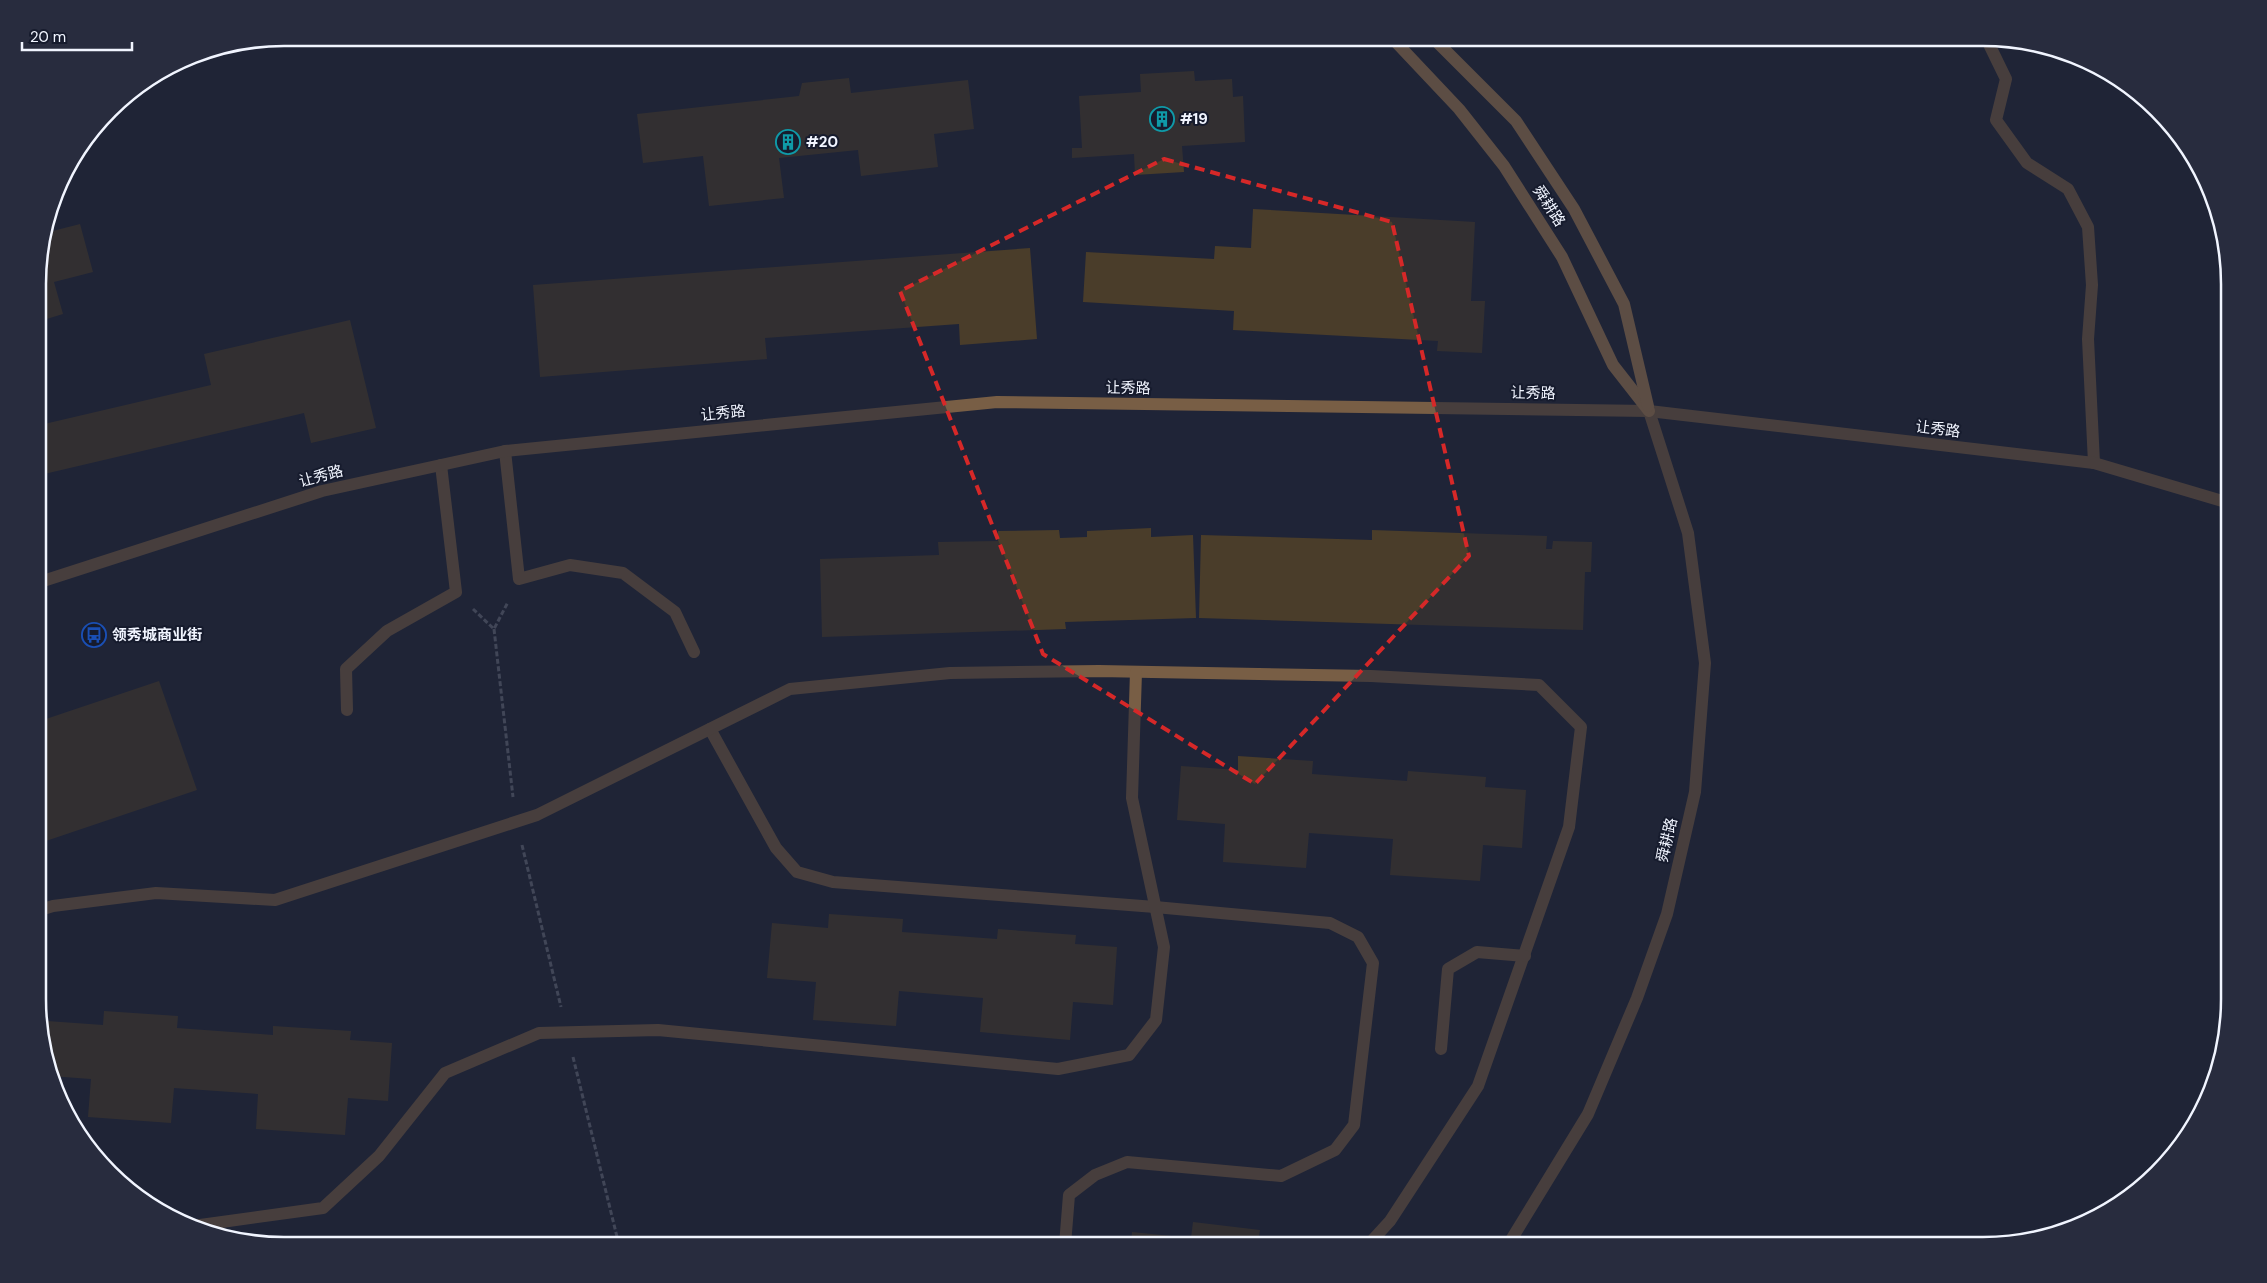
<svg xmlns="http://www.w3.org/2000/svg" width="2267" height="1283" viewBox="0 0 2267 1283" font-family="'DM Sans','Noto Sans SC',sans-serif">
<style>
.building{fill:#4a3d2a}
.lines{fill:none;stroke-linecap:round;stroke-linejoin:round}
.path{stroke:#6a6f7f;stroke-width:3;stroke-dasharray:5 2.5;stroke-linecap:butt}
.service{stroke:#785e45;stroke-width:12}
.minor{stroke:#785e45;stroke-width:12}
.tertiary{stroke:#785e45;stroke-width:12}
.secondary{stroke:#a67e54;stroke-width:12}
.marked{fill:none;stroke:#d62828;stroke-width:4;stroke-dasharray:10 6;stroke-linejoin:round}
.labels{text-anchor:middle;stroke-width:4;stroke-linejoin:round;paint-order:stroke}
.poi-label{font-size:15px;font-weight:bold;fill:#f1f5ff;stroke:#161b2d;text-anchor:start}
.street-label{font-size:15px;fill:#f1f5ff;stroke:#161b2d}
.rim{fill:none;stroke:#f1f5ff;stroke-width:2.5}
</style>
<rect width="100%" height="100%" fill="#1f2437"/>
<!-- building -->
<g class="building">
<polygon points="1194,71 1195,81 1232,79 1233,97 1243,96 1245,142 1182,146 1184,172 1135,175 1134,154 1072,158 1072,148 1082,148 1079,96 1141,92 1140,74"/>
<polygon points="849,78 851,93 968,80 974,129 934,134 938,167 861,176 858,150 779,158 784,198 709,206 703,156 643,163 637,114 799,96 802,83"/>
<polygon points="1253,209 1475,222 1471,301 1485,301 1482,353 1437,351 1438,341 1233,330 1234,311 1083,302 1086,252 1214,259 1215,246 1251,248"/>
<polygon points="80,224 93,272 54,282 63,314 40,321 40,252 45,233"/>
<polygon points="1030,248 1037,339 960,345 959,324 765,338 767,359 540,377 533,285"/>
<polygon points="350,320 376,428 311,443 304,413 40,475 40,425 211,385 204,354"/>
<polygon points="40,484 44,500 40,501"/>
<polygon points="1151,528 1151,537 1193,535 1196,618 1065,622 1066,629 822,637 820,559 939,555 938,542 998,541 998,531 1059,530 1060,538 1087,537 1087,531"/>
<polygon points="1372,530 1547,536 1546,549 1552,549 1553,541 1592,542 1591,572 1585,572 1583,630 1199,618 1201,535 1372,540"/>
<polygon points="159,681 197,790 40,843 40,721"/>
<polygon points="1238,756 1313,761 1312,774 1407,781 1408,771 1486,777 1485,787 1526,790 1522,848 1483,845 1480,881 1390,875 1393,839 1309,833 1306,868 1223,862 1225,824 1177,820 1181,766 1238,770"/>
<polygon points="829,914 903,919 902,932 997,939 998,929 1076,935 1075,944 1117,947 1113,1005 1073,1002 1070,1040 980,1032 983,998 899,991 896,1026 813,1020 816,982 767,978 772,923 828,928"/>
<polygon points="104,1011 178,1016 177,1028 273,1035 273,1026 351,1031 350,1040 392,1043 388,1101 348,1098 345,1135 256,1129 258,1094 174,1088 171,1123 88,1117 91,1079 50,1076 44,1051 47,1021 103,1025"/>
<polygon points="1193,1222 1260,1230 1258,1242 1274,1245 1131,1245 1132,1232 1191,1238"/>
</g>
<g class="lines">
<!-- path -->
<g class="path">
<polyline points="473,609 494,629 508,602"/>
<polyline points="494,629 513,797"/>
<polyline points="522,845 561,1007"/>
<polyline points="573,1057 619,1245"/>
</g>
<!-- service -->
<g class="service">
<polyline points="505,451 519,579 570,565 623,573 675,612 694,652"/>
<polyline points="347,710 346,669 387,631 456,592 441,465"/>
<polyline points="710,729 776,848 797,872 833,882 1155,907 1330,923 1358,937 1373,963 1354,1125 1335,1150 1281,1176 1127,1162 1095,1175 1069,1195 1065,1245"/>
<polyline points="40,910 53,906 156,893 275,900 537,815 790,689 950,673 1099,671 1371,676 1539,685 1581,727 1569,827 1478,1086 1390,1221 1368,1245"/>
<polyline points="1441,1049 1448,969 1477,952 1525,956"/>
<polyline points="193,1226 323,1208 379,1156 445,1073 539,1033 658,1030 1058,1069 1129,1055 1156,1020 1164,947 1132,798 1136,672"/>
</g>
<!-- minor -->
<polyline class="minor" points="1986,38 2006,79 1996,120 2027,163 2068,189 2088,227 2092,285 2088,339 2094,463"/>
<!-- tertiary -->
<g class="tertiary">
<polyline points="40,582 322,491 505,451 997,402 1649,411 2094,463 2229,503"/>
<polyline points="1508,1245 1588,1114 1637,998 1667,914 1695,792 1705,663 1688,533 1649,411"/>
</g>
<!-- secondary -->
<g class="secondary">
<polyline points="1392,38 1459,109 1504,166 1562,257 1613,365 1649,411"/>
<polyline points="1433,38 1516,121 1574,209 1624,304 1648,406"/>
</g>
</g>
<!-- marked area -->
<path d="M0 0H2267V1283H0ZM1164,159L1392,222L1469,556L1255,784L1043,654L900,291Z" fill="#1f2437" fill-opacity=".55" fill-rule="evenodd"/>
<path class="marked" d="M1164,159L1392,222L1469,556L1255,784L1043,654L900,291Z"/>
<!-- icons -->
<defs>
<symbol id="building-ring" viewBox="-11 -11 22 22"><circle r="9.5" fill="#161b2d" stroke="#0f9aa8" stroke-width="1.5"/><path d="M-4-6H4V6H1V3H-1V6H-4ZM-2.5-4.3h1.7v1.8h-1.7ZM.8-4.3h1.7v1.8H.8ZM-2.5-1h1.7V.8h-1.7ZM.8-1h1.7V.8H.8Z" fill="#0f9aa8"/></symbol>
<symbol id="bus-ring" viewBox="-11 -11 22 22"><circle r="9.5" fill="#161b2d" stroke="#1a4fb4" stroke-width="1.5"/><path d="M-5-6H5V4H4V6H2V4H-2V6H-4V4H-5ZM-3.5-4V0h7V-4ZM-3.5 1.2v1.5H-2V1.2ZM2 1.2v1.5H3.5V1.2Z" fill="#1a4fb4"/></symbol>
</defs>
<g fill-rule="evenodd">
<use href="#building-ring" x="1148" y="105" width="28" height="28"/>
<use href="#building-ring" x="774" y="128" width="28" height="28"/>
<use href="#bus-ring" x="80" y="621" width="28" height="28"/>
</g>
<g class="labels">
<!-- poi labels -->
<g class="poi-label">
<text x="1180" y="124">#19</text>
<text x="806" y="147">#20</text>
<text x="112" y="640">领秀城商业街</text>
</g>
<!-- street labels -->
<g class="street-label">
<text transform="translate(1549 206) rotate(57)" y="5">舜耕路</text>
<text transform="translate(1128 388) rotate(1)" y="5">让秀路</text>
<text transform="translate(1533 393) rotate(1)" y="5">让秀路</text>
<text transform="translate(723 413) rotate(-6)" y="5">让秀路</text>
<text transform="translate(1938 429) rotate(7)" y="5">让秀路</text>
<text transform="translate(321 476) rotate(-15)" y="5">让秀路</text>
<text transform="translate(1667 840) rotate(-77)" y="5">舜耕路</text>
</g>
</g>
<!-- crop -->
<path d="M0 0H2267V1283H0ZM284 46H1983A238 238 0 0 1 2221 284V999A238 238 0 0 1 1983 1237H284A238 238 0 0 1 46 999V284A238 238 0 0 1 284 46Z" fill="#282c3e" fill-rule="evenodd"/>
<path class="rim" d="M284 46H1983A238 238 0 0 1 2221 284V999A238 238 0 0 1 1983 1237H284A238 238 0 0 1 46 999V284A238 238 0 0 1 284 46Z"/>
<!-- scale -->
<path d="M22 42v8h110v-8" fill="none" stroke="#f1f5ff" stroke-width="2.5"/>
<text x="30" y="42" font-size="15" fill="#f1f5ff" stroke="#161b2d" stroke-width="4" paint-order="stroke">20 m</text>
</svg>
